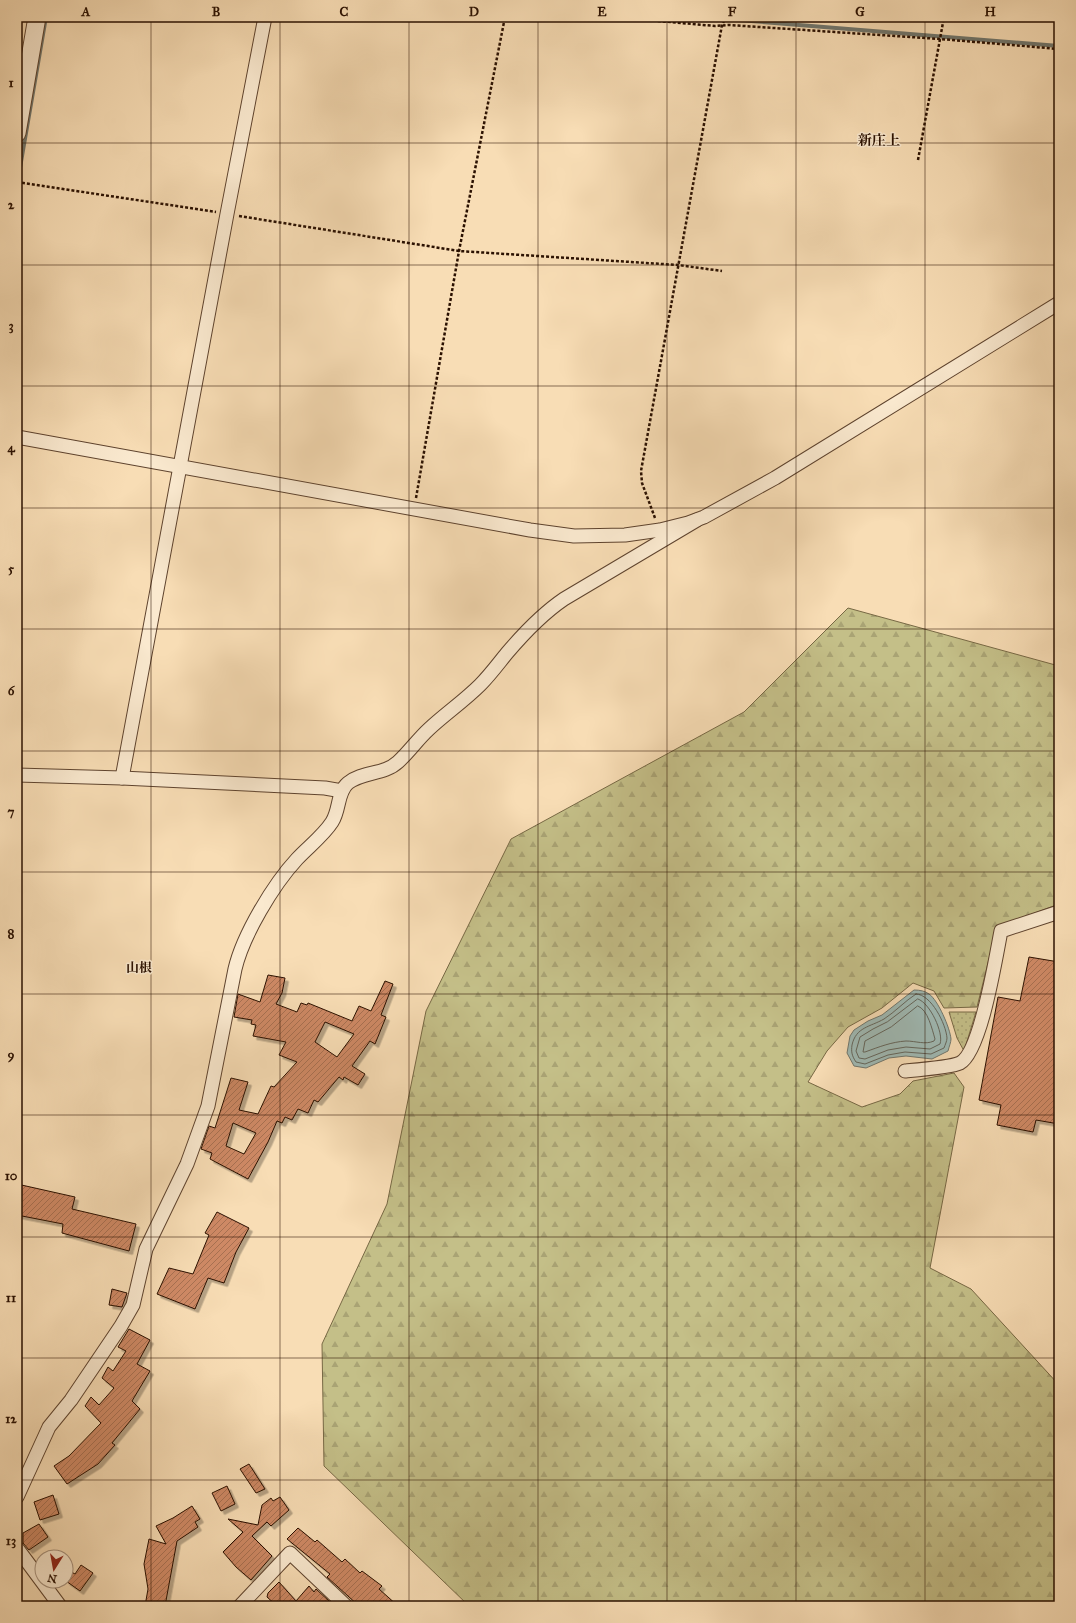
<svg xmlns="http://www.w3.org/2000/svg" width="1076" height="1623" font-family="'IM FELL Great Primer','Noto Serif JP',serif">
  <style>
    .green { fill: url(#green-dots); stroke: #776844 }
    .forest { fill: url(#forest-firs); stroke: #776844 }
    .water { fill: #9fbab5; stroke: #70766d }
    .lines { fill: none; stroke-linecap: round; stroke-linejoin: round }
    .shore { stroke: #64655b; stroke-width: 1 }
    .stream { stroke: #70766d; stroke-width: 4 }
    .building { fill: url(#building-hatch); stroke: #2a1001; fill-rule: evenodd; filter: url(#shadow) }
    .minor-casing { stroke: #5e432e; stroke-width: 15 }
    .tertiary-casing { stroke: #5e432e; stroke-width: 19 }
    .path { stroke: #2a1001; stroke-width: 2.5; stroke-dasharray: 3 2; stroke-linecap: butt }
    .minor { stroke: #fae9cf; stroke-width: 13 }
    .tertiary { stroke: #fae9cf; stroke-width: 17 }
    .grid { fill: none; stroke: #2a1001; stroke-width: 1; stroke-opacity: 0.55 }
    .labels { text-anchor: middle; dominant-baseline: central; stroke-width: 3; stroke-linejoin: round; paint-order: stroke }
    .neighbourhood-label { font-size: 13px; font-weight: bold; fill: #2a1001; stroke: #fae9cf }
    .quarter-label { font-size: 14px; font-weight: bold; fill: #2a1001; stroke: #fae9cf }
    .neatline { fill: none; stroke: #2a1001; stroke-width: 1.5 }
    .grid-label { font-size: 13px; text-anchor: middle; font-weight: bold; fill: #2a1001 }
  </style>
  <defs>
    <pattern id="green-dots" width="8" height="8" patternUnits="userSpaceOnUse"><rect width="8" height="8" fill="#c4bf88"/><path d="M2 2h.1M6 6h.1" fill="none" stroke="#a9a374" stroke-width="1.8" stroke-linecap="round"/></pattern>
    <pattern id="forest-firs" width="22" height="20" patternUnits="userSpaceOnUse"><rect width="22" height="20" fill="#c4bf88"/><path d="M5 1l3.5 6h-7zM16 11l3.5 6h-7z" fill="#a9a374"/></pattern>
    <pattern id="building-hatch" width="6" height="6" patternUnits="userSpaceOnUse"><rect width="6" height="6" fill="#ce8965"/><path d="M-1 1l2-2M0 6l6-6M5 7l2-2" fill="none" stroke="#a76f51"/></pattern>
    <filter id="shadow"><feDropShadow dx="3.5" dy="3.5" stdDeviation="0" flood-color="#0004"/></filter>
  </defs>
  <rect width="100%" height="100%" fill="#f8ddb5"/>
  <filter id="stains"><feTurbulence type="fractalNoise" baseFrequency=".005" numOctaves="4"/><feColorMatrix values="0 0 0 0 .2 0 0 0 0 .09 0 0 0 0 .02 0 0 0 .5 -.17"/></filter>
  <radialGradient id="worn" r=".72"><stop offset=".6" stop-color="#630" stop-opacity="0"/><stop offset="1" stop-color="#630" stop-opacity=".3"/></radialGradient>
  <path class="green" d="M949 1012H976L964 1051 957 1038Z"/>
  <path class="forest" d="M848 608 1059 666V904L997 927 977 1007 944 1008 934 991 913 983 882 1008 848 1027 827 1051 808 1082 862 1107 900 1094 913 1081 954 1073 964 1087 930 1268 971 1289 1059 1385V1606H469L324 1466 322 1344 387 1204 426 1011 511 839 744 712Z"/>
  <path class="water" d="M914 990C920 990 925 991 929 994 938 1000 950 1028 951 1039 951 1042 949 1047 948 1051L932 1059 906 1056 889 1058 866 1068 854 1066 847 1053 850 1036 854 1030 868 1021 882 1015Z"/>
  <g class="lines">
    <g class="shore">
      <path d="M916 994C931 994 946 1024 947 1038 947 1041 945 1045 944 1048L931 1054 905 1052 888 1055 865 1064 856 1062C852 1056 851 1052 852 1045 856 1027 870 1027 884 1019 895 1012 905 1001 916 994Z"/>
      <path d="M918 999C930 1003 944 1033 940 1044L930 1049 906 1047 888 1050 865 1059 859 1058 856 1051 860 1037 873 1029 887 1022Z"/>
      <path d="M918 1006C928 1010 932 1029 935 1039L934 1041C925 1045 916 1041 906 1041 891 1042 879 1047 865 1052H863L865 1041 891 1027Z"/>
    </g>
    <g class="stream">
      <path d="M726 19 1059 46"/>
      <path d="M17 185 46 17"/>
    </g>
  </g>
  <g class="building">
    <path d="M1029 957 1059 962V1124L1036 1120 1033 1132 997 1125 1001 1105 979 1100 998 997 1020 1001Z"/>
    <path d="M268 975 285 978 282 993 276 1004 297 1012 301 1003 307 1005 308 1003 352 1021 359 1006 371 1011 385 981 393 984 381 1015 386 1017 375 1044 370 1041 352 1066 365 1074 358 1085 344 1077 343 1080 339 1077 318 1102 314 1100 308 1113 298 1109 292 1120 285 1117 282 1123 277 1121 268 1142 248 1179 210 1159 212 1153 201 1149 209 1126 215 1128 231 1078 248 1082 239 1110 258 1114 271 1086 274 1087 297 1062 279 1055 286 1042 253 1036 256 1025 251 1024 252 1020 234 1017 238 994 260 1002ZM325 1022 354 1034 337 1057 315 1042ZM233 1123 256 1133 244 1154 226 1146Z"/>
    <path d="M17 1184 75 1197 72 1209 136 1224 129 1251 62 1233 63 1224 17 1215Z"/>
    <path d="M217 1212 249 1228 236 1252 224 1283 208 1278 195 1309 157 1294 169 1268 193 1274 209 1235 205 1233Z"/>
    <path d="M112 1289 127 1293 122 1307 109 1305Z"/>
    <path d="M129 1329 150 1340 137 1364 150 1371 132 1401 140 1409 112 1443 115 1445 98 1464 67 1484 54 1466 69 1456 101 1423 85 1406 91 1397 99 1405 114 1388 102 1378 108 1367 113 1371 126 1351 118 1347Z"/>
    <path d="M249 1464 265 1489 256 1493 240 1469Z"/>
    <path d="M227 1486 235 1504 221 1511 212 1493Z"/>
    <path d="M53 1495 59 1514 40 1520 34 1502Z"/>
    <path d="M280 1497 289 1510 271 1526 267 1522 252 1536 272 1556 251 1580 236 1567 223 1552 243 1532 228 1519 258 1525 262 1505 271 1498 273 1501Z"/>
    <path d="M192 1506 200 1519 195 1522 198 1527 177 1541 165 1606H145L148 1589 144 1564 149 1539 166 1544 156 1526 173 1518Z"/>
    <path d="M39 1524 48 1537 29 1550 23 1543V1533Z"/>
    <path d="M298 1528 315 1542 317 1540 342 1562 345 1559 360 1573 362 1571 382 1586 379 1589 398 1606H359L327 1577 330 1574 287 1539Z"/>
    <path d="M81 1565 93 1573 80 1591 66 1581V1569L75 1574Z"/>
    <path d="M279 1582 296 1601 309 1586 314 1592 316 1589 329 1601 324 1606H277L267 1597 268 1593Z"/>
  </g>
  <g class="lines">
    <g class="minor-casing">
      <g id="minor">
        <path d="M17 437 530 530 574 536 625 535 660 530 688 523 704 517 775 478 1059 303"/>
        <path d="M17 775 122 778 325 788 342 791"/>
        <path d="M122 778 227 214 265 17"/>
        <path d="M905 1071C916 1070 952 1067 960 1063 981 1052 996 956 1001 931L1059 912"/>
        <path d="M17 1497 49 1427 71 1400 121 1326 133 1305 146 1249 187 1164 208 1106 235 969C243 935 273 885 297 859 308 847 323 836 332 822 340 810 337 792 348 783 363 771 384 775 398 762 409 752 418 739 429 729 445 714 464 701 480 685 490 675 498 664 507 653 524 633 542 614 564 599L697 520"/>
        <path d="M17 1548 60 1606"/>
        <path d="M240 1606 290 1553 346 1606"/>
      </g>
    </g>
    <g class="tertiary-casing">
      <path id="tertiary" d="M17 133 37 17"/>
    </g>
    <g class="path">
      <path d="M613 17 715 26 729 25 940 39 1059 49"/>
      <path d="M918 160 944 17"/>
      <path d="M17 182 216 212"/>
      <path d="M239 216 459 251 678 265 722 271"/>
      <path d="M416 498 459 251 505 17"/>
      <path d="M655 518 642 483 641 471 722 25 726 17"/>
    </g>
    <use href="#minor" class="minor"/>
    <use href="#tertiary" class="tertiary"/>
  </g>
  <path class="grid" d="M151 17V1606M280 17V1606M409 17V1606M538 17V1606M667 17V1606M796 17V1606M925 17V1606M17 143H1059M17 265H1059M17 386H1059M17 508H1059M17 629H1059M17 751H1059M17 872H1059M17 994H1059M17 1115H1059M17 1237H1059M17 1358H1059M17 1480H1059"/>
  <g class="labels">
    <g class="neighbourhood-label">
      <text x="139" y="968">山根</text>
    </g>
    <g class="quarter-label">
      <text x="879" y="140">新庄上</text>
    </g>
  </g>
  <rect width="1076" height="1623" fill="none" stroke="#f8ddb5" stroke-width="44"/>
  <g transform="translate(54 1569) rotate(191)"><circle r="19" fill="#fae9cf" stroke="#a7927d"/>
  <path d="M0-3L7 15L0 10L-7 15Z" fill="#8f2418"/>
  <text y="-6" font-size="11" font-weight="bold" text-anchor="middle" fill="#2a1001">N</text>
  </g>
  <rect x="22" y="22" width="1032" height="1579" class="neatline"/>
  <g class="grid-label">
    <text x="86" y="16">A</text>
    <text x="216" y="16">B</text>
    <text x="344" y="16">C</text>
    <text x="474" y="16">D</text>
    <text x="602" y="16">E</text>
    <text x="732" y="16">F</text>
    <text x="860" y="16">G</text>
    <text x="990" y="16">H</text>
    <text x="11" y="87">1</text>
    <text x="11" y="209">2</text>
    <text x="11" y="330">3</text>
    <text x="11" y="452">4</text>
    <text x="11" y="573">5</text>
    <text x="11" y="695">6</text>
    <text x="11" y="816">7</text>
    <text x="11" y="938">8</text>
    <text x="11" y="1059">9</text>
    <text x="11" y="1180">10</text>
    <text x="11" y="1302">11</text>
    <text x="11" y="1423">12</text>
    <text x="11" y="1545">13</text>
  </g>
  <rect width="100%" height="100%" filter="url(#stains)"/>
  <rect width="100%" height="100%" fill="url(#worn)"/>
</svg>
